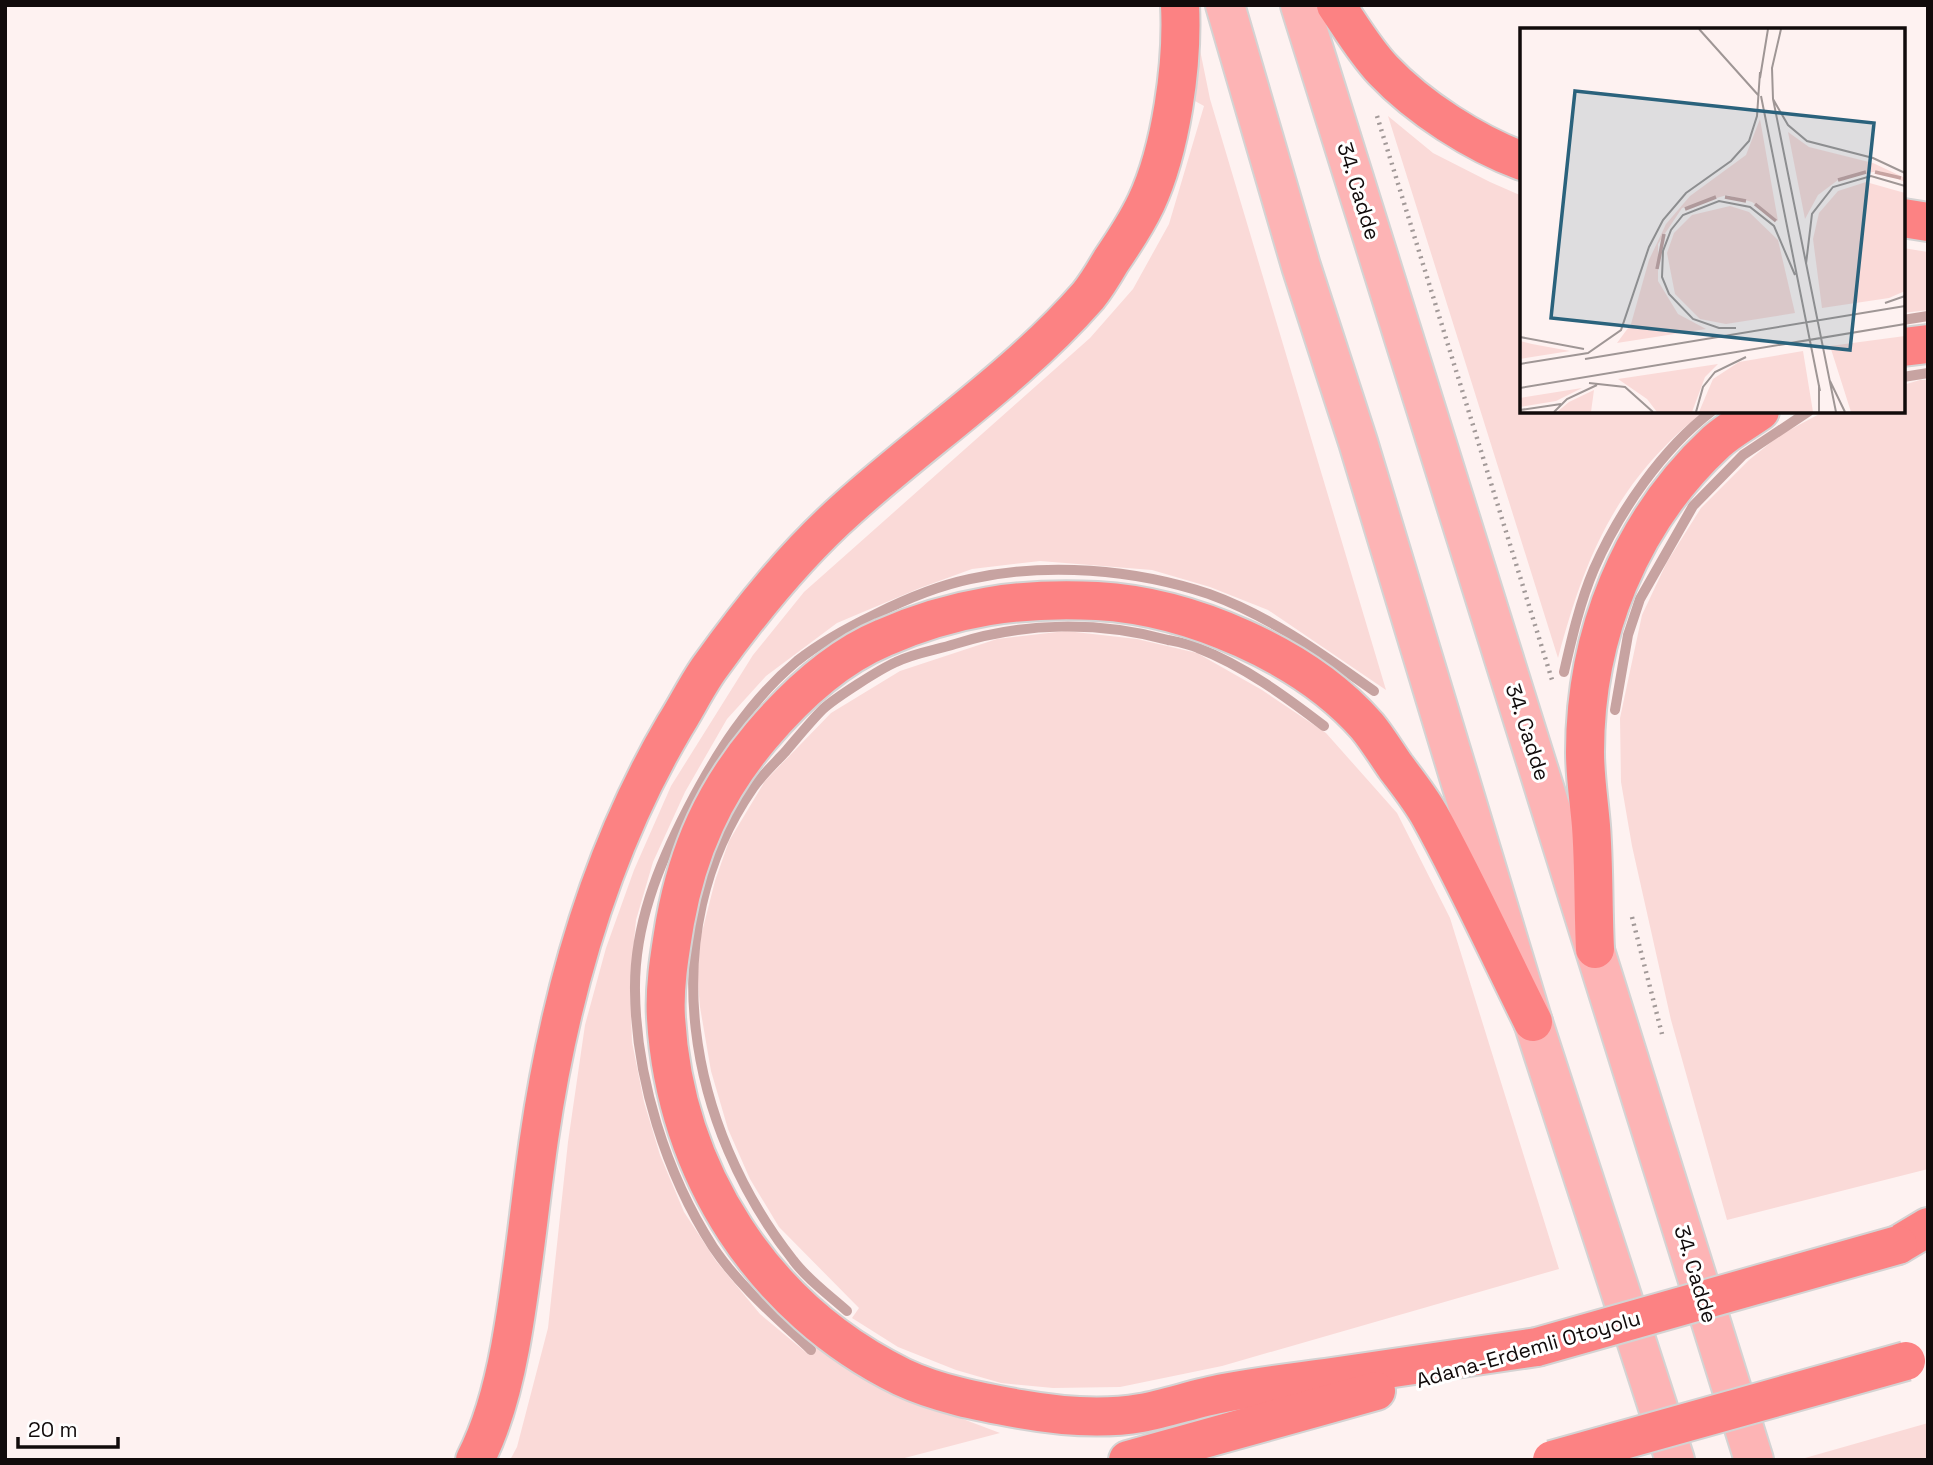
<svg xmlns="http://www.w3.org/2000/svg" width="1933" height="1465" font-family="'Space Grotesk',sans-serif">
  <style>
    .green { fill: #fadad8 }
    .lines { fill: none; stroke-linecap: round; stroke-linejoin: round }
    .stream { stroke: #c7a3a1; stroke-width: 10 }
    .primary-casing { stroke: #d4d3d3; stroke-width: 42 }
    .motorway-casing { stroke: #d4d3d3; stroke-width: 42 }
    .path { stroke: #a29998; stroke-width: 4.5; stroke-dasharray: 2 5; stroke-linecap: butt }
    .primary { stroke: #fdb4b5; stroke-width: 38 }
    .motorway { stroke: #fc8283; stroke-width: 38 }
    .motorway-bridge-casing { stroke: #d4d3d3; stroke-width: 42; stroke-linecap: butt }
    .motorway-bridge { stroke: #fc8283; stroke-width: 38 }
    .labels { text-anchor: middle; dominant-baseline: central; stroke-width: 6; stroke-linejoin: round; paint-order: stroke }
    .street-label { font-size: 21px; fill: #110b0b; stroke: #fff }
    .inset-river { fill: none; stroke: #c7a3a1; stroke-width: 3.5 }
    .inset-road { fill: none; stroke: #9f9695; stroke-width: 2 }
    .view { fill: #2a627c; fill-opacity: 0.15; stroke: #2a627c; stroke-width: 3.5 }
    .inset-edge { fill: none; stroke: #110b0b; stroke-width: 3.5 }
  </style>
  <rect width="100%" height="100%" fill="#fef2f1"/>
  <g class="green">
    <path d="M1200 50 1210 99 1386 690 1268 610 1210 587 1152 570 1040 561 972 569 920 588 837 623 766 676 727 719 685 792 653 862 636 920 630 983 632 1042 644 1102 660 1155 684 1212 716 1261 760 1314 809 1355 817 1346 894 1393 1000 1433 897 1460H510L517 1447 548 1328 568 1142 585 1025 606 948 634 870 671 786 753 655 804 592 1090 338 1133 289 1169 224 1204 106 1195 101Z"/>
    <path d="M1388 116 1433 153 1490 182 1522 196V411H1704C1617 481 1586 553 1558 658Z"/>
    <path d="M1903 248 1928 252V310L1903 313Z"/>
    <path d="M1920 380H1928V1169L1727 1220 1671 1020 1632 846 1621 782 1620 718 1642 615 1667 562 1701 508 1749 460 1780 435 1825 411H1903V385Z"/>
    <path d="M1066 631 1137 639 1197 653 1262 690 1326 733 1397 813 1450 918 1559 1269 1222 1366 1120 1387 1053 1388 1001 1383 956 1370 898 1347 852 1318 859 1308 779 1227 750 1179 728 1129 711 1071 700 1007 697 972 701 936 715 881 729 841 765 781 831 713 900 671 997 639Z"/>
    <path d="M1928 1423V1460L1805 1458Z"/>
  </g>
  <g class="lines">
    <g class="stream">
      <path d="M1903 320 1928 316"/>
      <path d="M1903 377 1928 373"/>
      <path d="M1564 672C1572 637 1580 602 1594 569 1619 512 1662 449 1712 411"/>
      <path d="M1615 710 1628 635 1640 599 1693 506 1743 455 1809 411"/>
      <path d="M847 1311C829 1295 807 1279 793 1260 688 1127 652 934 753 788 762 775 775 763 786 751 798 737 810 722 823 709 835 698 880 669 896 662 914 653 936 650 955 644 1024 622 1098 621 1168 640 1178 642 1189 644 1198 648 1244 666 1285 696 1324 726"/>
      <path d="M811 1350C777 1318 739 1286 713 1247 666 1174 636 1078 635 991 634 926 658 866 688 808 716 754 749 701 797 661 821 642 849 627 876 614 906 599 937 586 970 579 1047 562 1134 569 1209 594 1270 616 1322 654 1374 691"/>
    </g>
    <g class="primary-casing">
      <g id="primary">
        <path d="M1225 5 1301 266 1358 442 1533 1022 1675 1460"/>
        <path d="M1300 5 1754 1460"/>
      </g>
    </g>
    <g class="motorway-casing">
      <g id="motorway">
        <path d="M1336 5C1351 27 1365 51 1383 70 1419 108 1474 143 1522 161"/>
        <path d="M1903 218 1928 222"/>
        <path d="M1903 347 1928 344"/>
        <path d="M1595 949C1593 908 1594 867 1591 826 1589 802 1585 777 1585 752 1585 635 1630 522 1716 442 1729 430 1746 421 1760 411"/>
        <path d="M1533 1022C1499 954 1467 883 1430 816 1420 798 1407 782 1395 766 1386 753 1377 738 1367 726 1305 655 1189 606 1097 601 1021 597 953 607 883 638 835 658 794 697 761 736 714 792 688 850 675 922 670 953 664 986 666 1018 675 1172 763 1309 902 1377 938 1394 981 1402 1020 1409 1059 1416 1101 1420 1141 1413 1169 1408 1196 1398 1224 1393 1259 1386 1296 1382 1332 1377 1400 1367 1469 1357 1537 1347"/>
        <path d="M1898 1245 1928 1227"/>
        <path d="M475 1460C493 1425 503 1386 510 1348 523 1278 529 1208 539 1139 560 993 600 852 675 725 687 706 697 685 710 667 751 610 795 555 848 508 927 437 1018 376 1088 296 1097 285 1104 273 1111 261 1124 242 1136 224 1146 203 1171 150 1183 64 1180 5"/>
        <path d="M1128 1460 1376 1391"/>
      </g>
    </g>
    <g class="path">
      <path d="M1377 116 1553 683"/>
      <path d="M1632 917 1662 1034"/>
    </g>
    <use href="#primary" class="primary"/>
    <use href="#motorway" class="motorway"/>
    <g class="motorway-bridge-casing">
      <g id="motorway-bridge">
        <path d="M1537 1347 1898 1245"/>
        <path d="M1552 1460 1906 1361"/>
      </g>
    </g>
    <use href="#motorway-bridge" class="motorway-bridge"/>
  </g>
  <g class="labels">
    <g class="street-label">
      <text transform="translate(1359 191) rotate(73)">34. Cadde</text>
      <text transform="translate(1528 732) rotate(72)">34. Cadde</text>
      <text transform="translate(1696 1274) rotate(73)">34. Cadde</text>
      <text transform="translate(1528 1349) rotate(-16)">Adana-Erdemli Otoyolu</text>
    </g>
  </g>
  <g transform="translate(1520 28)">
    <rect width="385" height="385" fill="#fef2f1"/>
    <path d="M240 91 258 193 232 174 207 167 162 180 138 216V253L158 286 186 301 97 315 111 296 129 232 146 196 170 168 226 127ZM268 104 289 119 353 135 385 150V154L360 143 322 149 298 167 285 191ZM346 154 385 165V263L369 270 302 280 293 211 299 185 318 163ZM210 178 229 184 258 212 275 285 206 296 180 291 155 266 147 225 154 205 172 187ZM385 308V384H331L310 318ZM0 313 12 316 50 323 0 331ZM283 323 293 384H179L193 351 219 334ZM198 336 185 349 172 384H137L127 371 98 351ZM62 360 36 373 0 379V370ZM74 362 71 384H37L49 374Z" fill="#fadad8"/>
    <path class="inset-river" d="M355 144 381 150M318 152 346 144M205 169 226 173M235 176 256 193M165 181 196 169M137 241 144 206"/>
    <path class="inset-road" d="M179 1 239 68M261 1 252 40 253 71 316 384M240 50 248 1M241 68 300 363M253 71 268 97 287 113 353 130 385 145M286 236 292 186 313 159 351 148 385 158M365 275 385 268M216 300H199L173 291 149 266 142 249 143 223 151 202 163 187 199 173 230 179 254 198 275 247M0 309 64 321M65 331 385 278M0 336 68 325 101 302 129 219 143 192 166 165 211 133 229 113 237 88 240 44M310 353 325 384M69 355 105 359 133 384M299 357V384M0 360 385 296M0 382 41 376M34 384 47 371 77 357M176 384 183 359 195 344 226 329"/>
    <path class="view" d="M55 63 354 95 330 322 31 290Z"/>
    <rect width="385" height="385" class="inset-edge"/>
  </g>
  <rect width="1933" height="1465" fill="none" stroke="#110b0b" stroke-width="14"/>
  <path d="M18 1437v10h100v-10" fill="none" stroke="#110b0b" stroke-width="3.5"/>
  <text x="28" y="1437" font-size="21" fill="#110b0b" stroke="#ffffff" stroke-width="5" paint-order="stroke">20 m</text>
</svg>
